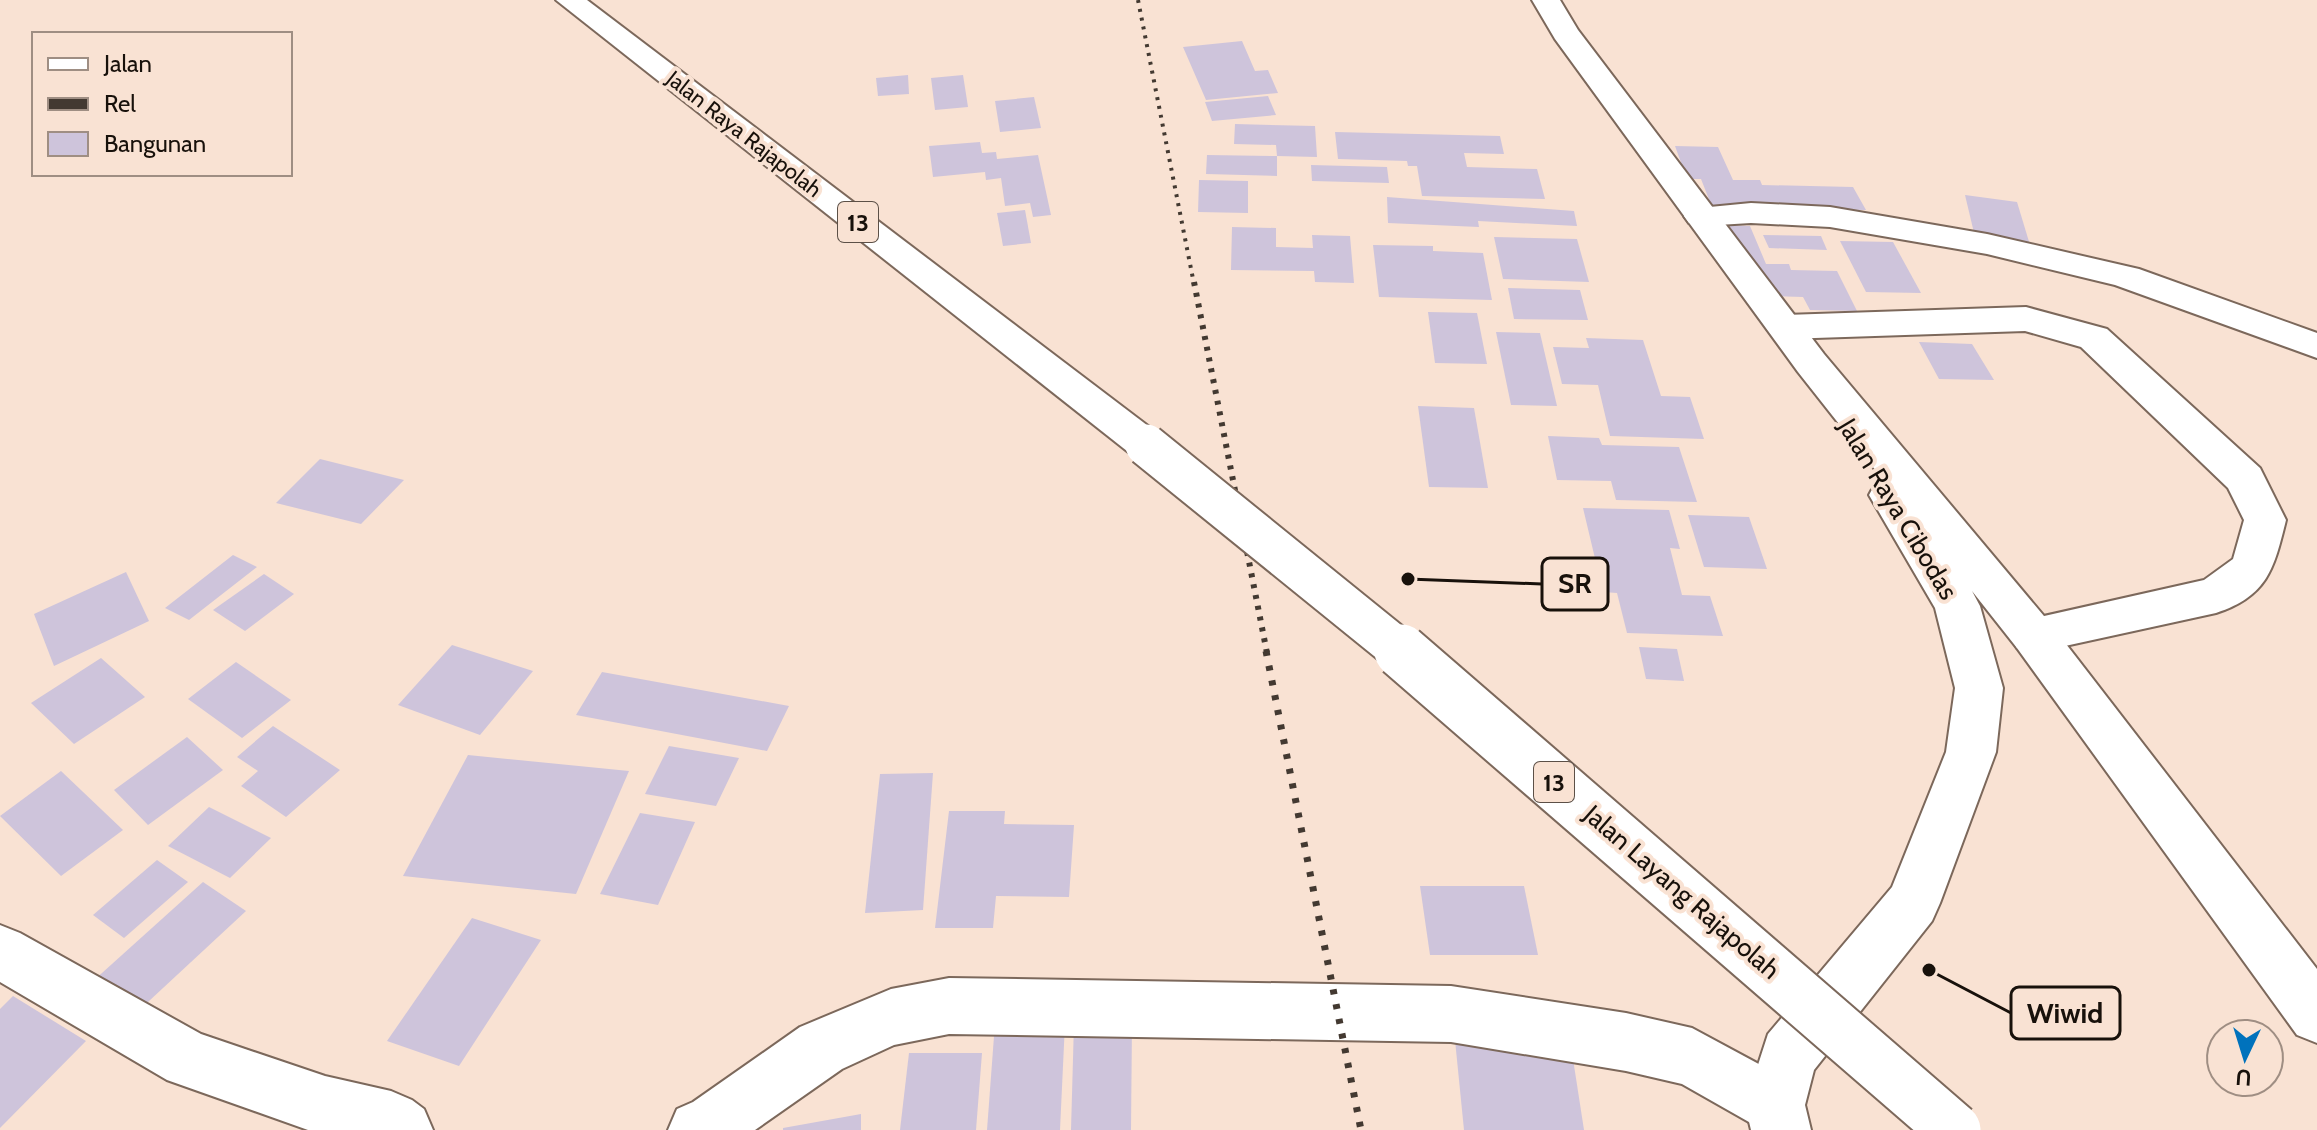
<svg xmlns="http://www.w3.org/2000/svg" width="2317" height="1130" font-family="Cabin,sans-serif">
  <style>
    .building { fill: #cec4db }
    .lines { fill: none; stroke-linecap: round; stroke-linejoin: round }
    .minor-casing { stroke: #7c685b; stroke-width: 4 }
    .highway-casing { stroke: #7c685b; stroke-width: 4 }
    .minor { fill: #fff; fill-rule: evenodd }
    .highway { fill: #fff; fill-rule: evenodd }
    .rail-far2 { stroke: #433931; stroke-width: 4; stroke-dasharray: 3 6; stroke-linecap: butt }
    .rail-far1 { stroke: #433931; stroke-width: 6; stroke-dasharray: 4 7; stroke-linecap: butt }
    .rail { stroke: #433931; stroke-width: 7; stroke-dasharray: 5 10; stroke-linecap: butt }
    .highway-bridge-far1-casing { stroke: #7c685b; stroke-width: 45; stroke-linecap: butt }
    .highway-bridge-casing { stroke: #7c685b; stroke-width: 57; stroke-linecap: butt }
    .highway-bridge-far1 { stroke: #fff; stroke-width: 41 }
    .highway-bridge { stroke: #fff; stroke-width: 53 }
    .labels { text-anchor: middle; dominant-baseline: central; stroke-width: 8; stroke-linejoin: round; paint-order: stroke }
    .far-street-label { font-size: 22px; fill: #18110b; stroke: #f9e2d3 }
    .shield { fill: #f9e2d3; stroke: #5c5047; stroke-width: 2 }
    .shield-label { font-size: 24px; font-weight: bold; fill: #18110b }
    .street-label { font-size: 26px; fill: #18110b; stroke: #f9e2d3 }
    .leader { fill: none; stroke: #18110b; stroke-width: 3 }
    .callout-dot { fill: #18110b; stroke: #f9e2d3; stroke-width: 3 }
    .callout { fill: #f9e2d3; stroke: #18110b; stroke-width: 3 }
    .callout-label { font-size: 28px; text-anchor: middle; font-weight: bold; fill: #18110b }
  </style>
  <rect width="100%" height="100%" fill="#f9e2d3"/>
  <g class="building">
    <path d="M1242 41 1255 71 1268 70 1278 93 1206 100 1183 47Z"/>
    <path d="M908 75 909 94 878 96 876 78Z"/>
    <path d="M963 75 968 107 935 110 931 78Z"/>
    <path d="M1268 96 1276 115 1212 121 1205 102Z"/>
    <path d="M1034 97 1041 128 1000 132 995 101Z"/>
    <path d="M1235 124 1315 126 1317 157 1277 156 1276 145 1234 144Z"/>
    <path d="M1335 132 1500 136 1504 154 1464 153 1467 167 1537 169 1545 199 1422 196 1417 166H1408L1407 161 1338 159Z"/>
    <path d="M980 142 982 153 996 152 997 159 1038 155 1051 215 1033 217 1030 203 1005 206 1001 178 986 180 985 172 933 177 929 146Z"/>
    <path d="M1675 146 1718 147 1733 180H1760L1762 185 1853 187 1866 210 1712 207 1701 179H1687Z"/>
    <path d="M1207 155 1277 156V176L1206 174Z"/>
    <path d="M1311 165 1387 167 1389 183 1312 181Z"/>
    <path d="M1199 180 1248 181V213L1198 212Z"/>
    <path d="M1965 195 2017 202 2030 245 1975 237Z"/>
    <path d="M1387 197 1574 211 1577 226 1478 221 1479 227 1388 223Z"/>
    <path d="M1025 210 1031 243 1003 246 997 213Z"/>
    <path d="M1729 225 1750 226 1766 264H1789L1791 270 1837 271 1857 311 1810 310 1803 297 1771 296 1757 263H1745Z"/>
    <path d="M1232 227 1276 228V247L1313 248 1312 235 1350 236 1354 283 1315 282 1314 271 1231 270Z"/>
    <path d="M1763 235 1821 236 1827 250 1769 248Z"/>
    <path d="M1494 237 1577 239 1589 282 1503 279Z"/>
    <path d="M1840 241 1893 242 1921 293 1866 292Z"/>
    <path d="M1373 245 1433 246V251L1483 253 1492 300 1379 297Z"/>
    <path d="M1508 288 1580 290 1588 320 1514 319Z"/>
    <path d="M1428 312 1477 313 1487 364 1435 363Z"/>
    <path d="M1496 332 1540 333 1557 406 1511 405Z"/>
    <path d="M1586 338 1643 340 1661 396 1690 397 1704 439 1610 436 1598 385 1562 384 1553 347 1589 348Z"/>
    <path d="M1919 342 1972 344 1994 380 1939 379Z"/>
    <path d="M1418 406 1474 408 1488 488 1429 487Z"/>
    <path d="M1548 436 1599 438 1602 445 1679 447 1697 502 1616 500 1611 481 1557 480Z"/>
    <path d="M320 459 404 480 361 524 276 503Z"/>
    <path d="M1583 508 1669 510 1680 549 1670 548 1682 595 1710 596 1723 636 1627 633 1617 593 1603 592Z"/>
    <path d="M1688 515 1749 517 1767 569 1704 567Z"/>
    <path d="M233 555 257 567 189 620 165 608Z"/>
    <path d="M126 572 149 621 54 666 34 614Z"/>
    <path d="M264 574 294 594 245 631 213 610Z"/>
    <path d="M452 645 533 671 480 735 398 705Z"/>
    <path d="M1639 647 1677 649 1684 681 1646 679Z"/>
    <path d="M101 658 145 697 74 744 31 703Z"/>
    <path d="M236 662 291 700 242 738 188 699Z"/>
    <path d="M602 672 789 706 767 751 576 715Z"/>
    <path d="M273 726 340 770 286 817 241 786 258 771 237 757Z"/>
    <path d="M187 737 223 770 148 825 114 790Z"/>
    <path d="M669 746 739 758 716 806 645 794Z"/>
    <path d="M468 755 629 771 576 894 403 876Z"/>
    <path d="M61 771 123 830 61 876 0 816Z"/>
    <path d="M933 773 923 910 865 913 880 774Z"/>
    <path d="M209 807 271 838 230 878 168 846Z"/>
    <path d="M949 811H1005L1004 824 1074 825 1069 897 996 896 993 928H935Z"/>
    <path d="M640 813 695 822 658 905 600 894Z"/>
    <path d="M157 860 188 882 124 938 93 915Z"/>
    <path d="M203 882 246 911 135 1014 92 982Z"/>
    <path d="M1420 886H1524L1538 955H1430Z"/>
    <path d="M472 918 541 940 459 1066 387 1041Z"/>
    <path d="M13 996 86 1041 0 1128V1009Z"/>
    <path d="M995 1023H1065L1060 1130H987Z"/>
    <path d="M1074 1023H1132L1131 1130H1071Z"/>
    <path d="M1455 1040 1571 1046 1584 1130H1464Z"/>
    <path d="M909 1053H982L976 1130H900Z"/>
    <path d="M861 1114V1130H783V1128Z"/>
  </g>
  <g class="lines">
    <g class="minor-casing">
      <g id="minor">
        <path d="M1751 203 1830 207 1987 234 2139 269 2317 333V358L2115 285 1987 254 1830 227 1751 223 1701 226 1689 223 1684 216 1689 209Z"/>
        <path d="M2026 307 2107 329 2260 468 2286 520C2274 568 2268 596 2216 613L2033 653 2017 648 2010 635 2017 622 2204 580 2233 559 2244 520 2228 488 2081 347 2025 331 1785 339 1772 335 1766 327 1772 319 1785 315Z"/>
        <path d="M0 925 20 933 201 1034 325 1076 391 1091 412 1100 424 1109 433 1130H308L167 1080 0 982Z"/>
        <path d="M949 978 1451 986 1626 1013 1692 1028 1796 1084 1805 1105 1796 1126 1787 1130H1763L1682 1084 1626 1071 1451 1042 949 1034 894 1045 842 1069 755 1130H668L677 1109 693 1102 800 1027 891 989Z"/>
      </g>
    </g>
    <g class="highway-casing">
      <g id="highway">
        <path d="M556 0H587L1160 435 1166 445 1160 455 1146 459 1132 455Z"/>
        <path d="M1532 0H1560L1578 30 1824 354 2049 622 2317 969V1043L2297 1035 2017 648 1972 591 1980 606 2003 688 1996 752 1940 903 1932 921 1814 1070 1805 1105 1811 1130H1751L1745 1105 1768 1034 1892 887 1946 752 1955 688 1935 608 1869 495 1875 484 1884 481 1798 372 1555 39Z"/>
      </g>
    </g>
    <use href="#minor" class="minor"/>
    <use href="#highway" class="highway"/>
    <path class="rail-far2" d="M1138 0 1194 284"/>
    <path class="rail-far1" d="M1194 282 1267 653"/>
    <path class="rail" d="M1266 651 1361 1130"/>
    <g class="highway-bridge-far1-casing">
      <path id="highway-bridge-far1" d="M1146 445 1403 653"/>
    </g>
    <g class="highway-bridge-casing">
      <path id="highway-bridge" d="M1401 651 1954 1130"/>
    </g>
    <use href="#highway-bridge-far1" class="highway-bridge-far1"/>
    <use href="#highway-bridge" class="highway-bridge"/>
  </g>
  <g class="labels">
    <g class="far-street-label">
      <text transform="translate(744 134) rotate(38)">Jalan Raya Rajapolah</text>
    </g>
    <g class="shield">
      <rect x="838" y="202" width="40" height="40" rx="6"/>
      <rect x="1534" y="762" width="40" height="40" rx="6"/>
    </g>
    <g class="shield-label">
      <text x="858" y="222">13</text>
      <text x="1554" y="782">13</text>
    </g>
    <g class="street-label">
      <text transform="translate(1898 509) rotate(59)">Jalan Raya Cibodas</text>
      <text transform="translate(1682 892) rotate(41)">Jalan Layang Rajapolah</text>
    </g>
  </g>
  <path class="leader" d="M1408 579L1542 584M1929 970L2011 1013"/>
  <g class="callout-dot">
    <circle cx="1408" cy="579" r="8"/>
    <circle cx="1929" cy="970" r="8"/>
  </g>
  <g class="callout">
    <rect x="1542" y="558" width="66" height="52" rx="8"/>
    <rect x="2011" y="987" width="109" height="52" rx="8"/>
  </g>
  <g class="callout-label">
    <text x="1575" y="593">SR</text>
    <text x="2065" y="1023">Wiwid</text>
  </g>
  <rect x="32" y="32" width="260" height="144" fill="#f9e2d3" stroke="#9f8e83" stroke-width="2"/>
  <rect x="48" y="58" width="40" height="12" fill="#ffffff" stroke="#9f8e83" stroke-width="2"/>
  <text x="104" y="72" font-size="24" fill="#18110b">Jalan</text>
  <rect x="48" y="98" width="40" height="12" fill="#433931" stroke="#9f8e83" stroke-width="2"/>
  <text x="104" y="112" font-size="24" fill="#18110b">Rel</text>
  <rect x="48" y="132" width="40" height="24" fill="#cec4db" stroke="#9f8e83" stroke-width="2"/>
  <text x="104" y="152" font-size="24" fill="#18110b">Bangunan</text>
  <g transform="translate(2245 1058) rotate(184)"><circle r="38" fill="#f9e2d3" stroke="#9f8e83" stroke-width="2"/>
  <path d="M0-6L14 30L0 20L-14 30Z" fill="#0072bc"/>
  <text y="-12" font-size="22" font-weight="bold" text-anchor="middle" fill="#18110b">U</text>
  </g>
</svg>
